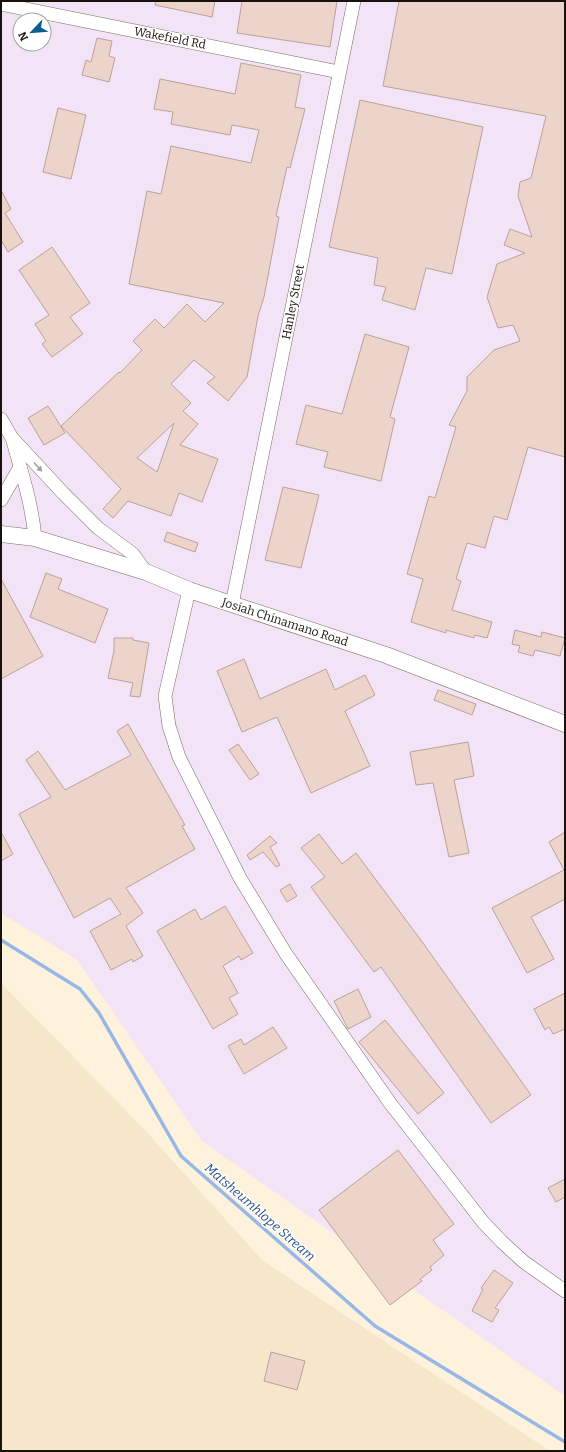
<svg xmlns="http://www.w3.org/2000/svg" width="566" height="1452" font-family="Bitter,serif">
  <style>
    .industrial { fill: #f2e3f7; fill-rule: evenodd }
    .built { fill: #f6e6ca }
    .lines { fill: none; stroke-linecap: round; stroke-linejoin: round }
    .stream { stroke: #98b7e7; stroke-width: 3.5 }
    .building { fill: #edd4cb; stroke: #baa299; fill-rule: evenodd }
    .minor-casing { stroke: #796e5b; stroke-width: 14 }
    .tertiary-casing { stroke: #796e5b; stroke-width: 17 }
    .minor { stroke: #fff; stroke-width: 13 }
    .tertiary { stroke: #fff; stroke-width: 16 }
    .oneway { fill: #a2a09d }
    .labels { text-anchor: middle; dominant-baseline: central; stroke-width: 3; stroke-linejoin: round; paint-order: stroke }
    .street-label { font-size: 12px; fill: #17120b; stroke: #fff }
    .water-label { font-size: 13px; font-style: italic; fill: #29508a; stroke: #fff }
  </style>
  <rect width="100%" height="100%" fill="#fef2dc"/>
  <path class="industrial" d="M1 1H565V1396L202 1141 77 960 1 913ZM20 20H44V44H20Z"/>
  <path class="built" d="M1 983 143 1128 262 1260 550 1451H1Z"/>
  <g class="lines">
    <path class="stream" d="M1 940 80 989 99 1013 181 1156 375 1326 565 1442"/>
  </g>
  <g class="building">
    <path d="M156 1H215L212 17 155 5Z"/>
    <path d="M242 1H337L330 47 237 33Z"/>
    <path d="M399 1H565V457L528 447 507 520 494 516 485 548 467 543 456 579 461 581 452 610 492 622 487 638 475 635 474 638 446 630V633L411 622 423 579 407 574 429 496 435 498 456 427 449 425 467 391V377L494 350 520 341 513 325 498 328 487 297 497 264 525 253 504 245 510 229 532 237 518 196 520 182 531 178 546 116 383 86Z"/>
    <path d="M97 38 112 41 109 56 115 58 109 82 82 75 86 60 91 62Z"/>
    <path d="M241 63 301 75 295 107 305 109 290 168 287 167 276 216 279 217 264 297 258 316 247 377 228 401 207 383 215 377 194 360 171 384 191 403 183 411 198 424 180 445 218 459 202 502 179 493 171 516 128 501 113 518 103 509 121 489 61 426 119 372 120 373 142 350 133 341 155 319 164 328 187 304 205 322 224 303 129 284 147 191 161 194 171 146 251 163 259 130 232 125 230 135 171 124 173 112 154 109 160 79 235 94ZM174 423 157 472 137 458Z"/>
    <path d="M360 100 483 127 452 274 426 268 415 310 382 300 386 287 374 285 378 258 329 247Z"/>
    <path d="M58 108 86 115 71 179 43 172Z"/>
    <path d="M1 190 11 209 5 213 23 242 8 252 1 240Z"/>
    <path d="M52 247 90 303 70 317 83 334 52 357 42 344 46 341 35 324 49 315 19 270Z"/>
    <path d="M365 334 409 347 390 417 395 419 381 481 324 467 328 452 296 444 306 405 342 414Z"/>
    <path d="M48 406 65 433 44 445 28 418Z"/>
    <path d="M283 487 319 495 301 568 265 560Z"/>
    <path d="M167 532 198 543 195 552 164 541Z"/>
    <path d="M46 573 62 579 58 589 108 609 95 643 30 617Z"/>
    <path d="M1 579 43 656 1 679Z"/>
    <path d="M515 630 541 637 542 632 565 638 560 656 535 650 533 656 518 652 520 646 512 644Z"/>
    <path d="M114 638H133V640L149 643 140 697 130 696 133 683 108 678 114 651Z"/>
    <path d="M244 659 260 699 326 669 335 690 365 675 375 695 345 711 370 766 311 793 277 717 242 732 217 671Z"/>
    <path d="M438 690 476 704 472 715 434 700Z"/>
    <path d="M128 724 185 825 182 826 195 849 126 888 143 913 126 926 143 956 133 962 132 959 111 970 90 931 121 914 110 898 74 918 19 814 51 797 26 760 38 751 65 790 131 755 117 731Z"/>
    <path d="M468 742 474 776 454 780 469 853 449 857 433 783 416 785 410 752Z"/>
    <path d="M238 744 259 774 250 780 229 750Z"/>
    <path d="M1 832 13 854 1 861Z"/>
    <path d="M565 832V899L531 917 554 959 527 973 492 908 564 870 549 842Z"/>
    <path d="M319 834 342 864 356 853 423 943 531 1095 491 1123 381 967 374 972 311 887 325 877 301 848Z"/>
    <path d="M270 836 277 843 270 847 280 865 276 867 263 852 250 860 247 855Z"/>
    <path d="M290 884 297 896 287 902 280 890Z"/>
    <path d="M225 906 253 953 241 960 239 956 223 966 238 993 229 998 238 1014 213 1029 157 931 195 909 201 920Z"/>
    <path d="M358 989 371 1017 348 1029 334 1001Z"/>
    <path d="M565 993V1029L553 1034 549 1027 545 1030 534 1009Z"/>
    <path d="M385 1020 444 1093 418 1114 359 1042Z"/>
    <path d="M273 1027 287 1048 244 1074 228 1046 241 1039 244 1045Z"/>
    <path d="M398 1150 454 1224 433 1240 444 1255 430 1267 432 1270 420 1279 422 1281 390 1305 319 1210Z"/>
    <path d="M565 1179V1197L556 1202 548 1188Z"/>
    <path d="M494 1270 513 1283 495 1308 499 1310 492 1322 472 1311 483 1289 481 1288Z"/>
    <path d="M271 1352 305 1361 297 1390 264 1381Z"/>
  </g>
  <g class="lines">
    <g class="minor-casing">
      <g id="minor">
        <path d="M1 4 339 72"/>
        <path d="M1 419 12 438 63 493 98 528 133 554 146 572"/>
        <path d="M13 441C22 474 32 504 35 538"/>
        <path d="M1 500 20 467"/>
        <path d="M189 590 165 696 169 726 179 757 240 878 286 954 390 1103 483 1222 502 1242 524 1262 565 1291"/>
        <path d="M232 604 354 1"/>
      </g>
    </g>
    <g class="tertiary-casing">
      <path id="tertiary" d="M1 534 35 538 146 572 189 590 386 655 565 724"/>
    </g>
    <use href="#minor" class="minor"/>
    <use href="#tertiary" class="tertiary"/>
  </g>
  <defs><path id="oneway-solid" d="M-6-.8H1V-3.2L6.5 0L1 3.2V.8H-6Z"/></defs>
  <use class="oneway" href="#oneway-solid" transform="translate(38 467) rotate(48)"/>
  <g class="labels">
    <g class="street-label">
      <text transform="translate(170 38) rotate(11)">Wakefield Rd</text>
      <text transform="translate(293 302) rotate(-79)">Hanley Street</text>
      <text transform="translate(285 622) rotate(18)">Josiah Chinamano Road</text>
    </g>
    <g class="water-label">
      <text transform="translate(260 1212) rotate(41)">Matsheumhlope Stream</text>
    </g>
  </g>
  <rect width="566" height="1452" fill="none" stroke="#17120b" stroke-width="4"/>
  <g transform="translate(32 32) rotate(244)"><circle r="19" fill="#ffffff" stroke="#a2a09d"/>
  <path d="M0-3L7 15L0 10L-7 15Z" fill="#075e90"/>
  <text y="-6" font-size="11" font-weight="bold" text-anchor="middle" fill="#17120b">N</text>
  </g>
</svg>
